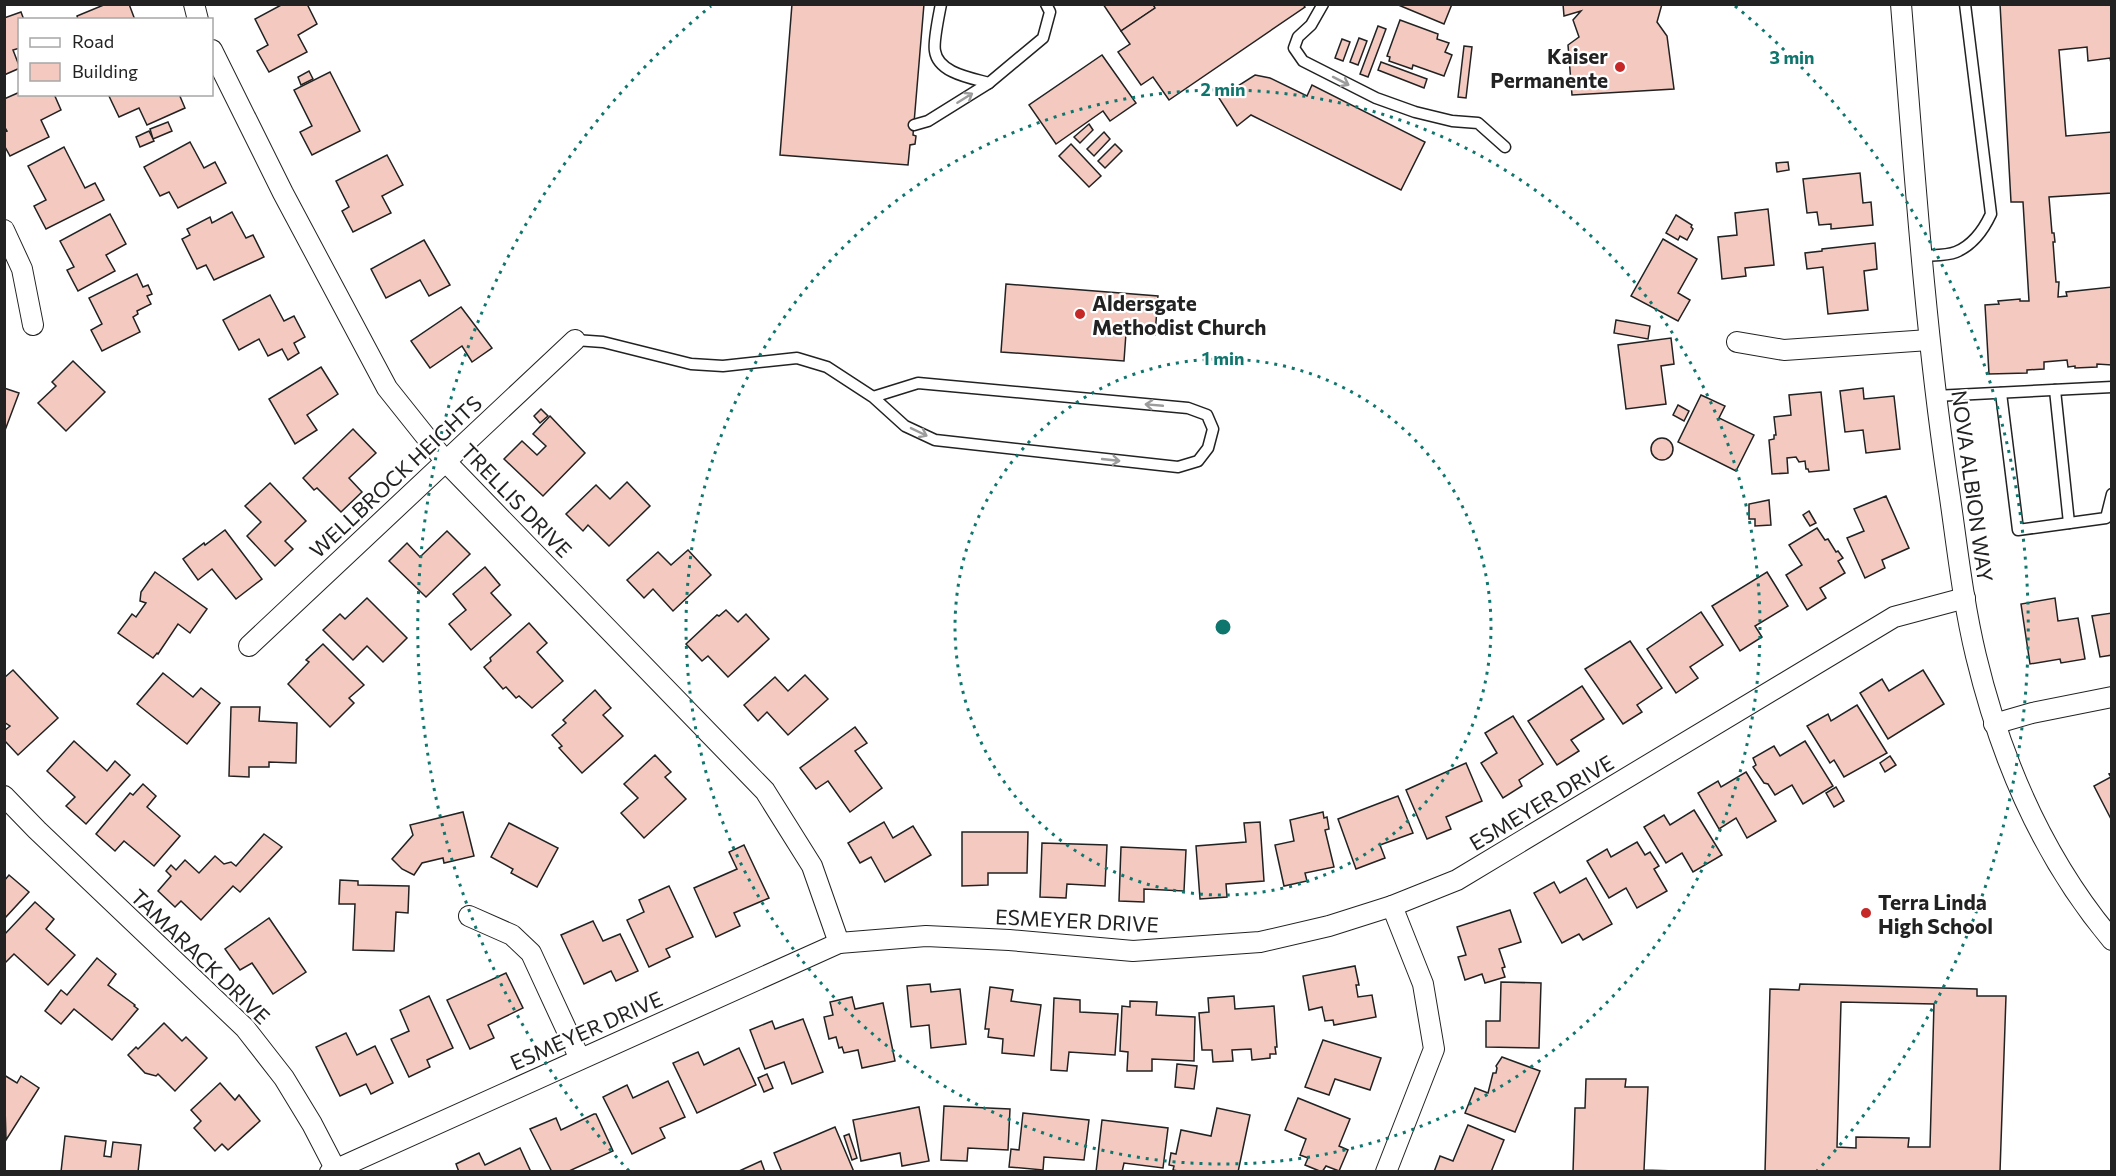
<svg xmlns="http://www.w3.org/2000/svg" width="2116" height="1176" font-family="Commissioner,sans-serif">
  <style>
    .building { fill: #f3c9c0; stroke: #222; stroke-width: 1.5; fill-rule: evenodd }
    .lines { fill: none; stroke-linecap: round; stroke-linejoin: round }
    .lane-casing { stroke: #222; stroke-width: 13 }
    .street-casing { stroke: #222; stroke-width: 22 }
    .lane { stroke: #fff; stroke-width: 10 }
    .street { stroke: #fff; stroke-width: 20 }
    .oneway { stroke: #9c9c9c }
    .ring { fill: none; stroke: #0f766e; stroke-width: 3; stroke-dasharray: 3 6 }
    .poi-dot { fill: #c62828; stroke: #fff; stroke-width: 2 }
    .labels { text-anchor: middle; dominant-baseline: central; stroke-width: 4.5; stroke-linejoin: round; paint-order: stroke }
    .poi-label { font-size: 21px; font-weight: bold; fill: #222; stroke: #fff; text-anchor: start }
    .street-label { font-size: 21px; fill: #222; stroke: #fff }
    .centre { fill: #0f766e; stroke: #fff; stroke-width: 3 }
    .ring-label { font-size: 18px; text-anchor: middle; font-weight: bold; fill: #0f766e; stroke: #fff; stroke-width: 4.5; stroke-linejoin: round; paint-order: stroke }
  </style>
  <rect width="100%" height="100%" fill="#fff"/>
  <g class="building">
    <path d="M106 4H129L135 20H78L77 16Z"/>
    <path d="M283 4H307L317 24 298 35 307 52 269 72 257 51 268 45 255 19Z"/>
    <path d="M792 4H924L913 135 916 136 915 144 910 145 908 165 780 155Z"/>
    <path d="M1103 4H1153L1155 8 1121 31Z"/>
    <path d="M1153 4H1303L1305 7 1169 100 1153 77 1141 85 1118 52 1130 44 1121 31 1155 8Z"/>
    <path d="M1396 4H1452L1444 24Z"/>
    <path d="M1563 4H1662L1657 22 1667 36 1674 89 1572 95 1568 45 1579 37 1573 20 1581 11 1564 16Z"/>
    <path d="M2000 4H2112V68L2110 58 2088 61 2087 47 2059 50 2066 136 2112 132V193L2049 197 2052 233H2054L2055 242H2053L2056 282H2059L2058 297 2067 296 2066 292 2112 287V365L2097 364V367L2075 368V366L2068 367 2067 360 2044 362V369L2027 370V373L1989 374 1985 305 1999 304 1998 301 2020 299V301H2029L2023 202H2011Z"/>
    <path d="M21 12 24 20H20V48L13 50 20 68 4 75V18Z"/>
    <path d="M1400 20 1438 34 1437 39 1449 43 1445 52 1452 55 1444 76 1413 65 1412 69 1389 61 1390 57 1387 56Z"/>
    <path d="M1378 26 1386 29 1368 77 1360 74Z"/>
    <path d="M1359 38 1367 41 1358 65 1350 62Z"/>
    <path d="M1342 39 1350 42 1343 61 1335 58Z"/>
    <path d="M1464 46 1472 47 1466 98 1458 97Z"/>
    <path d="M1102 55 1136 103 1110 121 1103 111 1056 144 1029 105Z"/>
    <path d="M1381 62 1427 79 1424 88 1378 70Z"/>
    <path d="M309 71 313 79 301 85 298 77Z"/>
    <path d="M330 72 360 131 312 155 300 132 312 126 294 90Z"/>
    <path d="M1255 75 1270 78 1307 96 1312 85 1425 142 1401 190 1251 115 1237 126 1219 98Z"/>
    <path d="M20 92V94H54L61 110 41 120 49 137 10 156 4 145V132L7 131 4 126V99Z"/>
    <path d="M108 94H179L185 108 147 125 139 108 119 117Z"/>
    <path d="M168 122 172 131 153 139 150 129Z"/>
    <path d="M1089 124 1093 130 1080 143 1074 137Z"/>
    <path d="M149 131 154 141 140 147 136 137Z"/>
    <path d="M1104 132 1110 139 1094 156 1087 149Z"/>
    <path d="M190 142 204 168 215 162 226 183 178 208 169 192 160 196 144 167Z"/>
    <path d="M1071 144 1101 176 1089 187 1059 156Z"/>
    <path d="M1115 144 1122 151 1105 168 1098 161Z"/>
    <path d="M64 147 85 188 95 183 104 200 46 229 34 206 46 200 28 166Z"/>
    <path d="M387 155 403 185 382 196 391 213 353 232 342 211 349 207 336 181Z"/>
    <path d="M1788 162 1789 170 1777 172 1776 163Z"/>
    <path d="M1860 173 1863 203 1871 202 1873 225 1831 229V224L1819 225 1817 212 1807 213 1803 179Z"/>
    <path d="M1768 209 1774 265 1745 268 1746 276 1722 279 1718 237 1737 235 1735 213Z"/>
    <path d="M232 212 246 238 253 235 264 257 214 280 206 265 197 269 182 239 190 235 187 229 210 217 212 223Z"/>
    <path d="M110 214 126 244 106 255 115 271 78 291 67 270 74 267 60 241Z"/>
    <path d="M1676 215 1692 225 1691 227 1693 229 1687 240 1680 236 1678 240 1666 233Z"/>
    <path d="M1663 239 1697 259 1678 293 1690 300 1678 321 1631 296Z"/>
    <path d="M424 240 450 285 429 296 420 280 386 298 371 269Z"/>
    <path d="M1875 243 1877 269 1864 271 1868 310 1828 314 1823 267 1807 269 1805 253 1822 251V249Z"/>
    <path d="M137 274 143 287 148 285 152 294 147 296 151 304 137 311 138 314 133 317 140 332 102 351 91 330 102 324 89 298Z"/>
    <path d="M1006 284 1158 296 1155 335 1126 333 1124 361 1001 352Z"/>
    <path d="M270 295 284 321 294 316 305 337 294 343 299 353 288 360 282 349 268 356 259 339 239 350 223 320Z"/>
    <path d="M461 307 492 348 472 362 462 346 430 368 411 341Z"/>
    <path d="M1616 320 1650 326 1648 339 1614 333Z"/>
    <path d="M1671 338 1674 364 1661 366 1666 404 1626 409 1618 345Z"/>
    <path d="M73 361 105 392 66 431 38 403 56 386 52 382Z"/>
    <path d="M321 367 338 394 307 415 317 430 295 444 269 399Z"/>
    <path d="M4 388 19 393 4 433Z"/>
    <path d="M1863 388 1864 399 1894 396 1900 449 1866 453 1863 430 1845 432 1840 391Z"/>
    <path d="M1821 392 1829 470 1809 472 1808 469H1806L1805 461 1799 462 1796 457 1787 458 1788 473 1772 474 1769 440 1774 439V435H1776L1774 417 1791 415 1789 395Z"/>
    <path d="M1701 395 1725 406 1719 418 1754 435 1736 471 1678 442Z"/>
    <path d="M1678 405 1689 411 1684 421 1673 415Z"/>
    <path d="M541 409 548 416 540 423 534 416Z"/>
    <path d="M550 416 585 453 543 496 504 459 522 441 537 455 546 446 533 434Z"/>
    <path d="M353 429 376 453 349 478 362 492 341 512 317 488 314 490 303 478Z"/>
    <circle cx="1662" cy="449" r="11"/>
    <path d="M627 482 650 506 609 546 588 525 583 531 566 514 596 485 610 499Z"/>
    <path d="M270 483 306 521 285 541 293 549 275 566 247 536 261 522 245 506Z"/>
    <path d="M1886 496 1909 548 1882 560 1885 568 1865 578 1847 538 1864 531 1854 509Z"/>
    <path d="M1769 500 1771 525 1755 526V519H1749V504Z"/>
    <path d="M1809 511 1816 523 1810 526 1803 515Z"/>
    <path d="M1817 528 1825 540 1828 539 1836 552 1838 551 1843 558 1838 561 1845 573 1820 588 1826 598 1807 610 1786 575 1802 565 1789 545Z"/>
    <path d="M225 530 262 579 236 599 212 569 198 580 183 559 204 543 205 545Z"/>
    <path d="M447 531 470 554 426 597 389 561 407 543 420 557Z"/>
    <path d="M688 550 711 575 673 611 653 589 644 598 627 580 658 552 671 565Z"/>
    <path d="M485 567 500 585 491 593 511 615 471 650 449 624 466 610 453 594Z"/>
    <path d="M155 572 207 609 190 633 178 624 158 654 157 653 153 658 118 633 132 614 136 617 146 603 140 601 141 592Z"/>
    <path d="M1767 572 1788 606 1755 626 1762 637 1740 651 1712 606Z"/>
    <path d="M367 598 407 638 383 662 367 646 353 660 323 630 340 614 345 619Z"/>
    <path d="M2055 598 2058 621 2078 618 2085 659 2061 663 2060 659 2030 664 2021 604Z"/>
    <path d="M726 610 738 622 746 614 769 639 728 677 708 656 702 661 686 644 717 615 719 616Z"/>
    <path d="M1701 612 1723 645 1690 667 1698 678 1676 693 1647 649Z"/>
    <path d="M2112 613V655L2100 657 2092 616Z"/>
    <path d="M529 623 547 643 537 652 563 681 532 708 519 696 516 698 506 687 503 689 484 667 491 661 490 658Z"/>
    <path d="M1630 641 1662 688 1637 705 1642 712 1623 724 1585 669Z"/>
    <path d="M323 644 364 685 349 698 354 703 330 727 288 684 309 662 306 660Z"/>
    <path d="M13 670 58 718 18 755 4 740V731L10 726 4 722V678Z"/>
    <path d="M1923 670 1944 704 1888 739 1860 693 1882 679 1889 691Z"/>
    <path d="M163 673 193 697 201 688 220 703 187 744 137 704Z"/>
    <path d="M805 675 828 699 788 735 767 712 758 721 744 705 775 677 788 691Z"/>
    <path d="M1582 686 1604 719 1571 740 1579 751 1557 765 1528 721Z"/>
    <path d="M595 690 611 708 603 715 623 736 582 773 559 748 562 746 552 735 566 723 563 720Z"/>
    <path d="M1857 705 1887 753 1844 777 1834 760 1830 763 1807 726 1828 714 1831 721Z"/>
    <path d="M231 707H260L259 721 297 723 296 763 269 762V767H249V777L229 776Z"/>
    <path d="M1513 716 1543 764 1519 780 1522 786 1503 798 1481 763 1497 753 1485 733Z"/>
    <path d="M855 727 867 743 855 751 882 788 850 812 828 781 816 789 800 768Z"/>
    <path d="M74 741 107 771 115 761 130 775 86 824 66 806 75 797 47 771Z"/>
    <path d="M1805 741 1833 786 1803 804 1792 785 1775 795 1768 784 1764 783 1753 767 1756 765 1753 758 1774 746 1780 756Z"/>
    <path d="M655 755 671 772 665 777 686 799 644 838 621 813 638 798 624 784Z"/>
    <path d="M1890 756 1896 765 1885 772 1880 763Z"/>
    <path d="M1466 763 1482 801 1446 817 1451 829 1427 839 1406 790Z"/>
    <path d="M1746 772 1776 821 1747 838 1736 818 1719 829 1698 793 1718 781 1721 787Z"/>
    <path d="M2112 773V821L2094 786 2111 777 2109 774Z"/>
    <path d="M143 784 156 796 147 807 180 836 154 866 124 841 115 851 96 834 130 793 133 795Z"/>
    <path d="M1836 787 1844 801 1834 807 1826 793Z"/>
    <path d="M1398 796 1413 833 1380 845 1385 858 1356 869 1338 819Z"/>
    <path d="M1694 810 1722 855 1693 872 1682 853 1666 863 1644 827 1664 815 1670 825Z"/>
    <path d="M463 812 474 856 444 863 443 858 422 863 414 875 402 869 392 859 413 835 410 825Z"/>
    <path d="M1323 812 1324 818 1327 817 1329 829 1325 830 1334 867 1305 873 1307 881 1284 886 1275 845 1294 841 1290 820Z"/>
    <path d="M884 822 893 838 913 826 931 855 885 882 871 857 860 863 848 843Z"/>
    <path d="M1260 822 1264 881 1226 884 1227 897 1200 899 1196 846 1246 842 1244 823Z"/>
    <path d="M509 823 558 848 537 887 511 873 513 869 491 857Z"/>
    <path d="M962 832H1028L1027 873H988V885L962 886Z"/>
    <path d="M264 834 282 847 240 892 233 886 201 920 181 901 175 907 158 891 171 876 166 871 171 865 176 870 185 860 199 873 215 856 224 864 231 862 236 866Z"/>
    <path d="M1637 842 1645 855 1650 852 1659 866 1654 869 1667 891 1637 908 1626 888 1609 898 1587 861 1607 849 1611 857Z"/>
    <path d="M1042 843 1107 845 1105 886 1067 884 1066 898 1040 897Z"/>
    <path d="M744 845 769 898 734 913 740 926 716 937 694 888 737 869 729 852Z"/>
    <path d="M1121 847 1186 850 1184 891 1144 889V902L1119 901Z"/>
    <path d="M9 875 29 892 4 919V881Z"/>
    <path d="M1586 878 1612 924 1583 940 1579 934 1562 943 1534 893 1554 882 1560 893Z"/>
    <path d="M340 880 358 881V885L409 886 408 913 396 912 394 951 353 950 355 904H339Z"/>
    <path d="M669 886 693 937 666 949 670 957 649 967 627 920 644 912 639 900Z"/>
    <path d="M35 902 54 919 46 929 75 955 48 985 14 954 6 962 4 960V935Z"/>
    <path d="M1510 910 1521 942 1499 949 1505 967 1502 968 1505 977 1485 983 1482 974 1465 980 1458 957 1466 955 1457 927Z"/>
    <path d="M269 918 306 972 273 994 252 963 240 970 225 949Z"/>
    <path d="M593 921 603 941 620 934 638 971 616 981 611 971 584 984 561 935Z"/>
    <path d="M97 958 116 974 108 985 135 1005 134 1006 138 1009 112 1040 74 1009 61 1024 45 1011 61 990 67 995Z"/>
    <path d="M1355 966 1359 985H1356L1358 997 1372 995 1376 1017 1334 1025 1333 1020 1325 1021 1322 1007 1309 1010 1303 976Z"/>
    <path d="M506 973 523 1008 488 1025 494 1038 470 1049 447 1000Z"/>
    <path d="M1501 982 1541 983 1539 1048 1486 1047V1021H1500Z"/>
    <path d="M930 984 931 992 960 989 966 1044 931 1048 929 1025 911 1027 907 986Z"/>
    <path d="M1800 984 1977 989V996H2006L2000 1172H1765L1770 989 1799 990ZM1841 1002 1934 1004 1930 1147H1908L1909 1138 1856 1137V1148L1837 1147Z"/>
    <path d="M990 987 1013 990 1011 1001 1041 1005 1034 1056 1002 1053 1003 1039 988 1037 989 1029H985Z"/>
    <path d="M429 996 453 1048 427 1060 430 1067 409 1077 391 1039 409 1031 400 1010Z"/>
    <path d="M1234 996 1235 1009 1274 1006 1277 1047H1275L1276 1054H1270V1058L1252 1060 1251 1049 1232 1050 1233 1061 1213 1062 1212 1050H1202L1199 1013 1209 1012 1208 998Z"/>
    <path d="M852 997 855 1009 883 1003 895 1061 862 1068 858 1050 844 1053 842 1047 839 1048 836 1037 829 1039 824 1017 833 1015 830 1002Z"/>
    <path d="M1054 998 1080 1000V1012L1118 1014 1115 1055 1069 1052 1067 1071 1051 1070Z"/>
    <path d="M1130 1001 1157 1002 1156 1015 1195 1017 1194 1061 1152 1059V1071H1127L1128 1052 1120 1051 1122 1006 1130 1007Z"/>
    <path d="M803 1019 823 1072 792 1084 784 1062 765 1069 750 1030 772 1021 775 1029Z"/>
    <path d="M164 1023 182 1041 186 1037 207 1058 175 1091 158 1074 156 1076 145 1073 128 1055 136 1047 138 1049Z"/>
    <path d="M346 1033 357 1055 375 1046 393 1083 371 1094 366 1084 340 1096 316 1047Z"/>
    <path d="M1323 1040 1381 1058 1370 1090 1335 1079 1329 1095 1305 1087Z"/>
    <path d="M739 1048 756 1085 697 1113 673 1063 698 1052 704 1065Z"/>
    <path d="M1502 1057 1540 1071 1515 1132 1465 1113 1475 1088 1488 1093 1493 1073H1496L1497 1068 1496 1066Z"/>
    <path d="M1177 1064 1197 1066 1194 1089 1175 1087Z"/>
    <path d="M767 1074 773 1088 764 1092 758 1078Z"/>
    <path d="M4 1075 17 1083 21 1076 39 1088 6 1140Z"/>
    <path d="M1586 1079H1626L1625 1087H1648L1644 1170 1710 1172H1573L1575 1108H1585Z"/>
    <path d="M668 1081 685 1117 660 1128 665 1138 632 1154 603 1097 627 1085 633 1098Z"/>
    <path d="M220 1083 235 1100 239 1095 260 1121 228 1150 222 1144 215 1151 194 1128 201 1121 191 1110Z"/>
    <path d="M1298 1098 1350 1119 1339 1146 1348 1150 1339 1171 1326 1166 1322 1172 1305 1165 1308 1158 1300 1155 1306 1139 1285 1130Z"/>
    <path d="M944 1106 1010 1109 1008 1150 968 1148 967 1161 941 1160Z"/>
    <path d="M919 1107 929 1161 902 1166 900 1153 861 1161 853 1120Z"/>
    <path d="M1217 1108 1250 1115 1238 1172H1183L1173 1170 1174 1166 1169 1165 1171 1153 1176 1154 1181 1130 1211 1136Z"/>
    <path d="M1023 1113 1089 1120 1084 1160 1044 1157 1043 1170 1009 1167 1011 1149 1019 1150Z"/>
    <path d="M594 1114H596L613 1151 567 1172H552L530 1129 556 1118 561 1130Z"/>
    <path d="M1102 1120 1168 1128 1163 1168 1124 1163 1122 1172H1096Z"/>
    <path d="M1468 1125 1504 1140 1491 1172H1434L1440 1156 1453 1161Z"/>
    <path d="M835 1127 854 1172H782L774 1153Z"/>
    <path d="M849 1134 857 1158 852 1160 844 1136Z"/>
    <path d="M65 1136 106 1141 104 1156 111 1157 113 1142 141 1145 138 1172H61Z"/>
    <path d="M520 1148 531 1172H459L456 1164 479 1153 485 1165Z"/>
    <path d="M761 1161 765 1172H737Z"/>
  </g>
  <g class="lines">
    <g class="lane-casing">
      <g id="lane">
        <path d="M941 4C939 15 933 42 935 51 938 73 971 78 989 83"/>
        <path d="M1323 4 1311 25 1298 37 1294 48 1303 61 1376 98 1415 112 1452 121 1478 123 1505 147"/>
        <path d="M914 125 928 121 989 83 1043 38 1050 12 1046 4"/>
        <path d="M1922 256C1932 255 1946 256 1956 252 1973 245 1984 229 1991 214L1965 4"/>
        <path d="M575 340 603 342 691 364 723 366 797 358 827 367 873 397 905 426 935 440 1178 467 1198 461 1208 448 1213 429 1207 415 1188 408 918 383 873 397"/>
        <path d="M2055 390 2069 523"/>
        <path d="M2001 393 2018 530 2106 518 2112 494"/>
        <path d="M1935 396 2112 387"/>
      </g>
    </g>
    <g class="street-casing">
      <g id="street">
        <path d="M194 4 198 20"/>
        <path d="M1901 4C1914 163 1924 320 1947 477 1956 536 1962 598 1976 656 2001 760 2043 858 2112 940"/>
        <path d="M212 50 283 193 387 388 446 462 765 791 812 866 839 943"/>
        <path d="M4 230 22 269 33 325"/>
        <path d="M1737 342 1784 350 1929 340"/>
        <path d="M249 646 575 340"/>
        <path d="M1994 724 2032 713 2112 697"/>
        <path d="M4 796 37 830 245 1028 284 1078 312 1124 337 1172"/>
        <path d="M469 916 512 935 531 953 580 1059"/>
        <path d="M330 1172 839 943 926 936 1009 940 1133 951 1260 942 1329 926 1392 906 1457 880 1894 617 1965 598"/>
        <path d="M1386 1172 1434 1049 1423 984 1392 906"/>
      </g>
    </g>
    <use href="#lane" class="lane"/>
    <use href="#street" class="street"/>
  </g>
  <defs><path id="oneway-shaft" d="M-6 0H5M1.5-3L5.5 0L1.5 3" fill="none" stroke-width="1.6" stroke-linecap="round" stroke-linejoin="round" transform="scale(1.5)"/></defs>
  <g class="oneway">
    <use href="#oneway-shaft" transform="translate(1341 81) rotate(27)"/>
    <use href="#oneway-shaft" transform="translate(965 98) rotate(-32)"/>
    <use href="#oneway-shaft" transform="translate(1154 405) rotate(-175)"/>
    <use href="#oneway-shaft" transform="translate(919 432) rotate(26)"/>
    <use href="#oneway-shaft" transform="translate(1111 460) rotate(6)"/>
  </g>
  <g class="ring">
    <circle cx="1223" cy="627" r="268"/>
    <circle cx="1223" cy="627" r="537"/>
    <path d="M629 1171A805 805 0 0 1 711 6M1735 6A805 805 0 0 1 1817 1171"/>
  </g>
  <g class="poi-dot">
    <circle cx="1620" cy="67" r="6"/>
    <circle cx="1080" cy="314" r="6"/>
    <circle cx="1866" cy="913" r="6"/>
  </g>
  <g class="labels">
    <g class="poi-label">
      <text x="1608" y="55" text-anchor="end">Kaiser<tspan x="1608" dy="24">Permanente</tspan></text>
      <text x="1092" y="302">Aldersgate<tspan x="1092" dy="24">Methodist Church</tspan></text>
      <text x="1878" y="901">Terra Linda<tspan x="1878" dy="24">High School</tspan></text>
    </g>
    <g class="street-label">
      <text transform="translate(395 476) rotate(-43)">WELLBROCK HEIGHTS</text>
      <text transform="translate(1973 486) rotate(82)">NOVA ALBION WAY</text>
      <text transform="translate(517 500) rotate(46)">TRELLIS DRIVE</text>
      <text transform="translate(1541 802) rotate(-31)">ESMEYER DRIVE</text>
      <text transform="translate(1077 920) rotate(3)">ESMEYER DRIVE</text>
      <text transform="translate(201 956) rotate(44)">TAMARACK DRIVE</text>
      <text transform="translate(586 1030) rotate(-24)">ESMEYER DRIVE</text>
    </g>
  </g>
  <circle cx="1223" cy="627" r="9" class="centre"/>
  <g class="ring-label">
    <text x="1792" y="64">3 min</text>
    <text x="1223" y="96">2 min</text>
    <text x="1223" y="365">1 min</text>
  </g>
  <rect width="2116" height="1176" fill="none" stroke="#222222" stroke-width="12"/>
  <rect x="18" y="18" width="195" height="78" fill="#ffffff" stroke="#a7a7a7" stroke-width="1.5"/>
  <rect x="30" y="38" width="30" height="9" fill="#ffffff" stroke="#a7a7a7" stroke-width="1.5"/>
  <text x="72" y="48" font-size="18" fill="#222222">Road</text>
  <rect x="30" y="63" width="30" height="18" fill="#f3c9c0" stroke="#a7a7a7" stroke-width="1.5"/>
  <text x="72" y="78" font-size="18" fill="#222222">Building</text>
</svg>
